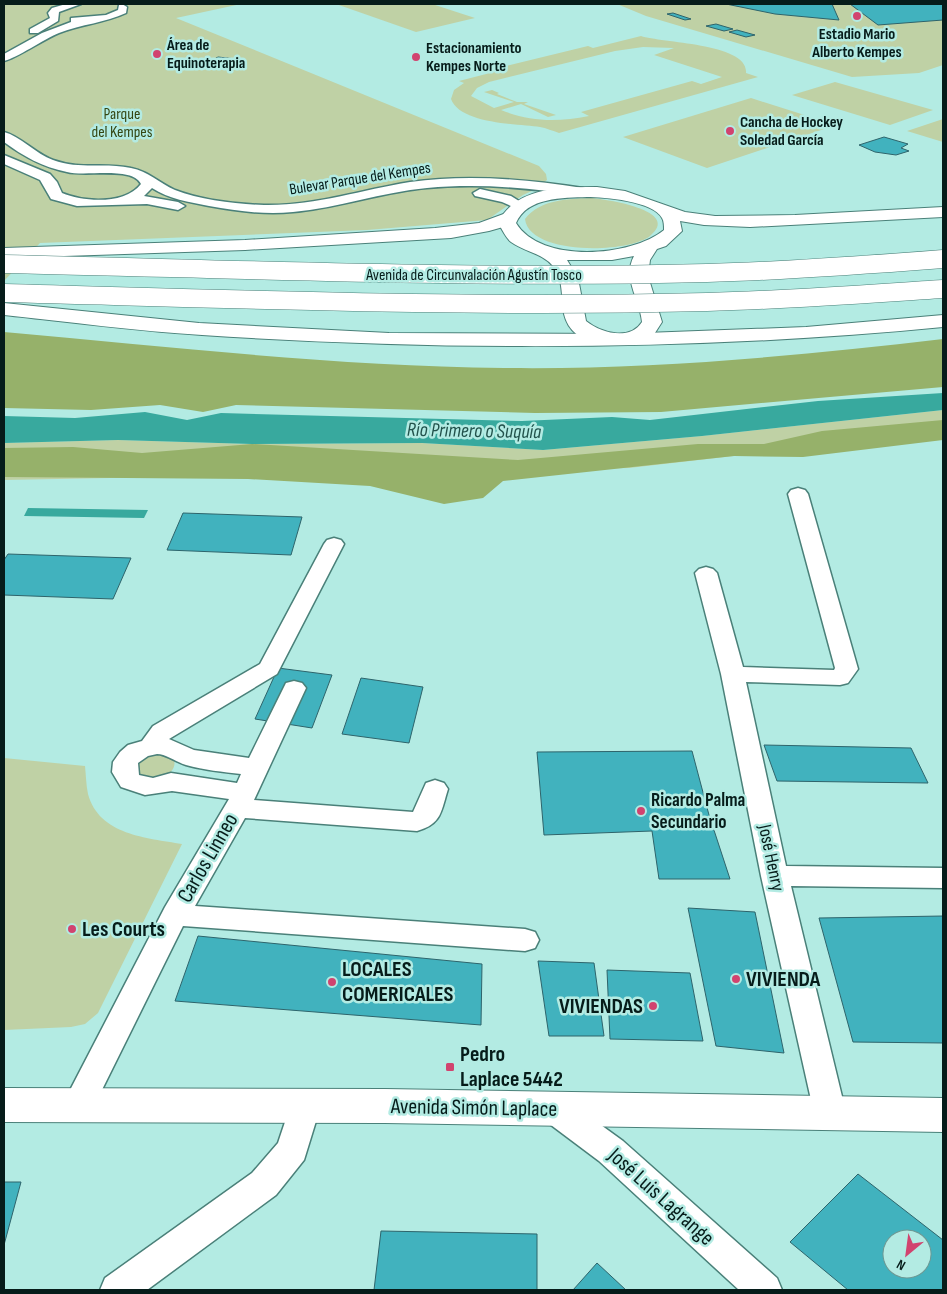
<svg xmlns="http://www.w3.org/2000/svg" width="947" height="1294" font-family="'Sofia Sans Condensed',sans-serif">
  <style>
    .green { fill: #bfd1a5; fill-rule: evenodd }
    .forest { fill: #96b16a }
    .water { fill: #38a99e }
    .building { fill: #41b2be; stroke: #2e646b; fill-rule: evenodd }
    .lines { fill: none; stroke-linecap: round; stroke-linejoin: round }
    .minor-casing { stroke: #4a8079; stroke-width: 3 }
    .tertiary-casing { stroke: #4a8079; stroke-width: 2 }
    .primary-casing { stroke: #4a8079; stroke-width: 2 }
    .motorway-casing { stroke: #4a8079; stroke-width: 2 }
    .minor { fill: #fff; fill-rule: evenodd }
    .tertiary { fill: #fff; fill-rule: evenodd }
    .primary { fill: #fff; fill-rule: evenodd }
    .motorway { fill: #fff; fill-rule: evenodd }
    .motorway-bridge-casing { stroke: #4a8079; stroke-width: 19; stroke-linecap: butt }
    .motorway-bridge { stroke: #fff; stroke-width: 18 }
    .poi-dot { fill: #d1436f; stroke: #b3ebe3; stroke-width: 2 }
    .labels { text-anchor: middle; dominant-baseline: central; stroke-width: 5; stroke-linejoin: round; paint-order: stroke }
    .far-poi-label { font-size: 16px; font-weight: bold; fill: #061c1a; stroke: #b3ebe3; text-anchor: start }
    .far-park-label { font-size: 16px; fill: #354612; stroke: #b3ebe3 }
    .far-street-label { font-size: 16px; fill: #061c1a; stroke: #b3ebe3 }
    .poi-label { font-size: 19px; font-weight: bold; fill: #061c1a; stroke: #b3ebe3; text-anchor: start }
    .street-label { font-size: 19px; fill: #061c1a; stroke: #b3ebe3 }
    .water-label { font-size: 20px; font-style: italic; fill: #22524c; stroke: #b3ebe3 }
    .near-street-label { font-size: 22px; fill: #061c1a; stroke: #b3ebe3 }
    .near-poi-label { font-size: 22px; font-weight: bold; fill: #061c1a; stroke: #b3ebe3; text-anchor: start }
  </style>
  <rect width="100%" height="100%" fill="#b3ebe3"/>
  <g class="green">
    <path d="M4 4H241L176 18 539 166 546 174 547 180 534 190 523 195 487 220 367 230 40 243 4 281Z"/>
    <path d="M336 4H432L475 18 416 32Z"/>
    <path d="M617 4H943V65L919 73 852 77 646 16Z"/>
    <path d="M641 36C661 43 749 43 746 73L758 77 559 133C553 131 546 128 540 127 518 124 460 124 451 99L454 90 464 83 459 81 490 73 486 71 588 46 593 48ZM643 47 674 48 654 55 722 77 701 84 692 81 581 112 589 116C558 122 530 122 501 110L521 104 548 117 556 115 524 104 528 102H517L497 94 499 93 492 90 484 92 514 102 494 108 471 96 477 88 489 82 615 51Z"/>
    <path d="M835 82 933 110 890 125 792 95Z"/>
    <path d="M751 98 836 125 707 168 623 137Z"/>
    <path d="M943 119V142L907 131Z"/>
    <path d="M591 198C604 199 683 210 650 236 627 254 529 255 525 219 540 199 569 199 591 198Z"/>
    <path d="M943 410V432L629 468 4 480V443L118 440 252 444 422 443 543 450 702 436Z"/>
    <path d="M157 752 173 757C182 777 148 784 137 772 136 757 145 757 157 752Z"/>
    <path d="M4 758 85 766C86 775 86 785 88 794 99 835 147 838 182 844L98 1013 85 1024 71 1027 4 1030Z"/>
  </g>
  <g class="forest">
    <path d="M4 332C170 347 337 366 504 368 651 370 797 356 943 339V387L661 412 535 413 236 405 203 412 160 405 91 410 4 408Z"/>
    <path d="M943 420V440L803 457 734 456 503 481 483 498 444 504 370 486 248 479 4 477V448L73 447 142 453 252 444 518 460 698 444H764L822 431Z"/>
  </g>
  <g class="water">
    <path d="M943 393V410L702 436 543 450 422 443 252 444 118 440 4 443V416L75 418 145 412 187 420 221 413 522 421 612 417 650 420 818 401Z"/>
    <path d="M28 508 148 510 144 518 24 516Z"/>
  </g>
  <g class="building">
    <path d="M726 4H832L839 20 775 14Z"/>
    <path d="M850 4H943V20L878 25Z"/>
    <path d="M673 13 691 19 685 20 667 14Z"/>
    <path d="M716 24 733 29 724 31 706 26Z"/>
    <path d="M737 30 755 35 746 37 729 32Z"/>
    <path d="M218 57 236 59 227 67 204 65Z"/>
    <path d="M884 137 908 144 901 148 909 151 896 155 875 152 859 145Z"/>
    <path d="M183 513 302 517 291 555 167 550Z"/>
    <path d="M8 554 131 558 113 599 4 595V560Z"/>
    <path d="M278 668 332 675 312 728 255 719Z"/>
    <path d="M361 678 423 687 409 743 342 734Z"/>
    <path d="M764 745 911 748 928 783 777 781Z"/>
    <path d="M692 751 709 815 730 879H659L652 831 544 835 537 752Z"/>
    <path d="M688 908 755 912 784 1053 716 1046Z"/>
    <path d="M943 916V1043L853 1042 819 918Z"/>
    <path d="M198 936 482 964 481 1025 175 1001Z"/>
    <path d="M538 961 594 963 604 1036H549Z"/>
    <path d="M607 970 690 973 703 1041 610 1039Z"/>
    <path d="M858 1174 943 1240V1290H848L790 1242ZM892 1239H922V1269H892Z"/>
    <path d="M4 1182H21L4 1245Z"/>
    <path d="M381 1231 537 1234V1290H374Z"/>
    <path d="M597 1263 626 1290H573Z"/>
  </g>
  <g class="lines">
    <g class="minor-casing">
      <g id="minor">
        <path d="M66 4H81L59 12 58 21 38 33H30V29L50 18 48 13 52 8Z"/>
        <path d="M122 4 127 7 126 13C105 23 82 24 59 33 44 39 17 58 4 61V54L42 33 71 22V18L106 15 118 10 119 5Z"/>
        <path d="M4 132C20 136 36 154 53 160 81 170 104 162 131 168 148 171 159 183 175 190 201 200 236 204 264 205 314 206 361 190 410 182 467 174 526 179 583 188L590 192 583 196C532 188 479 183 427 188 382 192 338 208 293 212 265 215 237 211 209 206 189 202 169 199 152 188L144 196 178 202 185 206 178 210 147 204 77 206 51 199 40 180 4 164V155L50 174 57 182 62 193C84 202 125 205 141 184 132 166 85 177 67 172 42 167 23 156 4 142Z"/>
        <path d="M480 189 511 196 527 206 520 210 502 202 475 196 473 193Z"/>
        <path d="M798 488 805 490 808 494 858 669 848 683 840 685 746 682 786 866 943 868V888L791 886 846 1113 841 1123 830 1127 819 1123 814 1113 761 876 721 674 695 573 699 569 706 567 713 569 717 573 743 667 834 670 835 668 788 494 791 490Z"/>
        <path d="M334 538 341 540 344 544 277 674 169 739 194 750 249 758 286 683 294 681 302 683 306 688 254 800 413 812 426 783 435 780 444 783 448 789C441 811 442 824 417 831L245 818 195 906 525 929 535 932 539 940 535 948 525 951 183 926 89 1116 78 1120 67 1116 62 1106 67 1096 165 907 229 799 172 791 145 795 121 787 112 772 113 762 120 752 128 745 142 741 153 726 260 664 324 544 327 540ZM157 754C166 754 176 762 186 765 204 770 223 772 241 774L237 783 171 773 153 778 139 775 138 763 148 756Z"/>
        <path d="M304 1094 315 1098 320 1108 304 1160 276 1195 147 1290H100L105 1278 252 1173 278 1143 293 1098Z"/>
        <path d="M554 1095 565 1099 623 1141 777 1278 782 1290H739L599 1161 543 1119 538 1109 543 1099Z"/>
      </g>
    </g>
    <g class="tertiary-casing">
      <path id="tertiary" d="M597 187 625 191 685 212 715 216 795 215 943 207V217L750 227 704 225 680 221 682 231 666 246 657 249 650 260 648 276 662 322 653 336C626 347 573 352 564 314 561 299 564 279 553 266 542 253 525 252 511 242 506 238 502 229 498 223 515 187 562 187 597 187ZM587 197C604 197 653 201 662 218 664 221 664 226 664 230 631 257 541 264 516 223 527 197 563 198 587 197ZM634 256C622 278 640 300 642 322 630 341 601 333 586 321L578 278 567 260H612Z"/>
    </g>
    <g class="primary-casing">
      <path id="primary" d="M4 1088 385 1089 943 1098V1132L385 1123 4 1122Z"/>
    </g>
    <g class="motorway-casing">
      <g id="motorway">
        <path d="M509 212 515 213 517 217 503 227 489 231 451 238 245 250 4 258V248L245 240 435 228 479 223Z"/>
        <path d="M4 303 199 323 389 333 619 334 806 327 943 315V327C697 351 449 351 202 335 136 331 70 322 4 315Z"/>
      </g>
    </g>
    <use href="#minor" class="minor"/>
    <use href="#tertiary" class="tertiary"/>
    <use href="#primary" class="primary"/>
    <use href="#motorway" class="motorway"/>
    <g class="motorway-bridge-casing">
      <g id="motorway-bridge">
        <path d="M4 264C238 269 473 279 707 273 786 271 865 265 943 259"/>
        <path d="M4 293C238 299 473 308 707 302 786 300 864 294 943 289"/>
      </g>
    </g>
    <use href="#motorway-bridge" class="motorway-bridge"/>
  </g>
  <g class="poi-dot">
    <circle cx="857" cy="16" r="5"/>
    <circle cx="157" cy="54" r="5"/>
    <circle cx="416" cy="57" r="5"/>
    <circle cx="730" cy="131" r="5"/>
    <circle cx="641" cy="811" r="5"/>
    <circle cx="72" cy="929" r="5"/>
    <circle cx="736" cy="979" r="5"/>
    <circle cx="332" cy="982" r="5"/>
    <circle cx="653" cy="1006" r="5"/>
    <rect x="445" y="1062" width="10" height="10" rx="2.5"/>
  </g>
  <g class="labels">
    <g class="far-poi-label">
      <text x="857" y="34" text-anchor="middle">Estadio Mario<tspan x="857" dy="18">Alberto Kempes</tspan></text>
      <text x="167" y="45">Área de<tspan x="167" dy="18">Equinoterapia</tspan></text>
      <text x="426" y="48">Estacionamiento<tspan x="426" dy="18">Kempes Norte</tspan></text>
      <text x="740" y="122">Cancha de Hockey<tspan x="740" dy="18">Soledad García</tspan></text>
    </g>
    <g class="far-park-label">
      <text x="122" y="114">Parque<tspan x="122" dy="18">del Kempes</tspan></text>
    </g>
    <g class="far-street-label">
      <text transform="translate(360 179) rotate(-9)">Bulevar Parque del Kempes</text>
      <text x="474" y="275">Avenida de Circunvalación Agustín Tosco</text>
    </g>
    <g class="poi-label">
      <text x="651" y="800">Ricardo Palma<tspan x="651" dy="22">Secundario</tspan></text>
    </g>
    <g class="street-label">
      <text transform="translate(771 858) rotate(78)">José Henry</text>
    </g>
    <g class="water-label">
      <text transform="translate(474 431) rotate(1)">Río Primero o Suquía</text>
    </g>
    <g class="near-street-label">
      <text transform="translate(208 858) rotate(-60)">Carlos Linneo</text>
      <text transform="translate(474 1108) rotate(1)">Avenida Simón Laplace</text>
      <text transform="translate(661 1197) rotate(42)">José Luis Lagrange</text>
    </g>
    <g class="near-poi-label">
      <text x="82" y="929">Les Courts</text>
      <text x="342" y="969">LOCALES<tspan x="342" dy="25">COMERICALES</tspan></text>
      <text x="746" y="979">VIVIENDA</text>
      <text x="643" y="1006" text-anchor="end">VIVIENDAS</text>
      <text x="460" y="1054">Pedro<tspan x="460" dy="25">Laplace 5442</tspan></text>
    </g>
  </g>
  <rect width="947" height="1294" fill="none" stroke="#061c1a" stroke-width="10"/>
  <g transform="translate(907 1254) rotate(209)"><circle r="24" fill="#b3ebe3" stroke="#6e9893"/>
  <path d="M0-4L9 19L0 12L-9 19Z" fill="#d1436f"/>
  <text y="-8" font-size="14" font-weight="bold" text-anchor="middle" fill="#061c1a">N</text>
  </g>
</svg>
